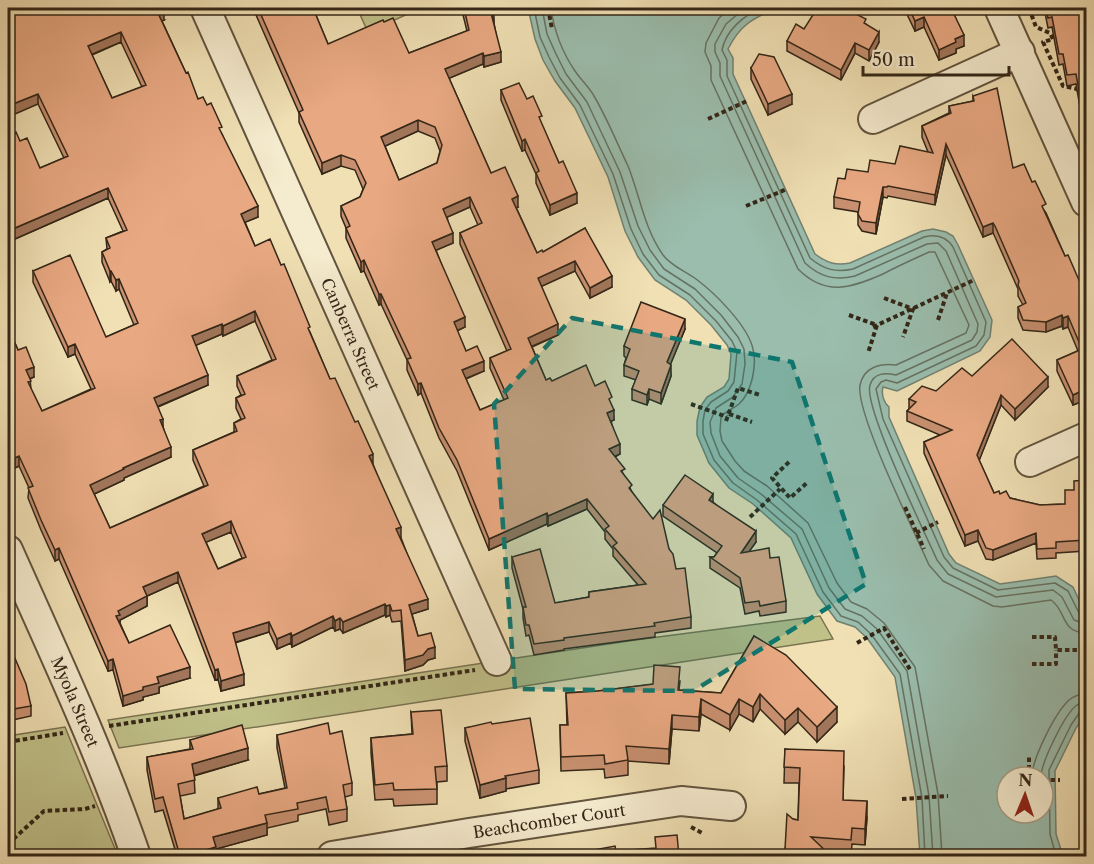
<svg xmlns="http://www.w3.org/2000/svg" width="1094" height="864" font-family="'Libre Caslon Text',serif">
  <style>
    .green { fill: #c0c089; stroke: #7a7350; stroke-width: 1.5 }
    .water { fill: #9abdad; stroke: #718171; stroke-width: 1.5; fill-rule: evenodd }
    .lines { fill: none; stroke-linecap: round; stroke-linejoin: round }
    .shore { stroke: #667262; stroke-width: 1.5 }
    .minor-casing { stroke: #62543e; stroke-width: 32 }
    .path { stroke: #332617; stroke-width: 4; stroke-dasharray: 4.5 3; stroke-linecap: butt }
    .minor { stroke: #f5ebce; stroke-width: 28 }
    .wall { fill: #c89070; stroke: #332617; stroke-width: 1.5; fill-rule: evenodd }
    .shaded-wall { fill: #a2765b; stroke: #332617; stroke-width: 1.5 }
    .building { fill: #e8a882; stroke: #332617; stroke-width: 1.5; fill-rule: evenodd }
    .marked { fill: #0f766e; fill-opacity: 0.2; stroke: #0f766e; stroke-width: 4.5; stroke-dasharray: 12 8; stroke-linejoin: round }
    .labels { text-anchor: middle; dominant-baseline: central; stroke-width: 5; stroke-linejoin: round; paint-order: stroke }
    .street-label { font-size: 16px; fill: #332617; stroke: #f5ebce }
  </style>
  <rect width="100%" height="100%" fill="#f0e0b4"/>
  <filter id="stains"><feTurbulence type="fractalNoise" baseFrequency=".00333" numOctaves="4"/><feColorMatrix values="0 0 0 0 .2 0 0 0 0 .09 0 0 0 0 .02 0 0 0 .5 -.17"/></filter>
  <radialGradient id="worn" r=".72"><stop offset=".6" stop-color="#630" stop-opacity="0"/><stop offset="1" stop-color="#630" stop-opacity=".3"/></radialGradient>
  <g class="green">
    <path d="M357 8H405L408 14 368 32Z"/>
    <path d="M820 616 833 639 119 748 108 720 635 640Z"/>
    <path d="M65 727 118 856H8V736Z"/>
  </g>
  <path class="water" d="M528 8H777C753 18 740 25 728 49L733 58V74L815 254C827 263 836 266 850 263L922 231 933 229 946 232 953 236 958 245 992 320 990 337 980 351 897 391 883 387C881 394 884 403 889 407V417L949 554 956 563 1000 584 1056 576 1073 587 1086 615V713L1076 728 1055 771 1056 834 1063 856H920L916 798 895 677 867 638 855 627 837 621 817 594 791 538 753 504 729 488 709 463 697 435V421L700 407 707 397 724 387 729 379 731 354 727 345 711 325 686 300 655 280 638 257 625 231 608 177 575 108 555 81 543 60 535 39ZM1007 777H1043V813H1007Z"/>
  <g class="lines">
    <g class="shore">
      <path d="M534 8 540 37 549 57 560 78 580 105 613 174 631 229 643 254 659 275 690 295 716 321 732 341 737 352 734 382 728 391 711 402 705 410 703 421V434L714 460 733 483 757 500 796 534 823 592 841 616 858 622 871 634 900 674 922 798 925 856"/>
      <path d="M542 8 547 34 556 54 566 74 587 102 620 172 638 226 650 250 664 269 695 289 721 315 738 337 744 349 745 364 742 384 733 397 716 408 710 422 711 433 720 456 738 478 761 494 802 529 829 588 845 609 862 616 877 629 907 671 929 796 933 856"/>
      <path d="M551 8C554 30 562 52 575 71 581 80 589 87 594 96 607 118 617 143 628 166 640 196 644 228 663 255 671 266 685 271 696 279 715 293 748 326 753 349 757 365 752 392 739 404 733 409 725 411 721 417L720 431 722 441 735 461 744 471 767 486 808 523 837 583 851 602 867 609 884 623 915 667 938 794 942 856"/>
      <path d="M731 8 719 18 706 43 705 52 711 66V80L798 269C826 297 851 288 883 274 898 266 914 259 929 252H935L969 325 966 333 896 365C880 363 864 367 860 385 855 412 915 533 929 565L943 581 993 606 1002 607 1051 600C1067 611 1060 632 1086 633"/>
      <path d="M745 8 726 24 715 44V52L720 63V76L805 263C820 277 835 281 855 276L927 244 938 243 946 251 978 324 977 332 972 340 896 375C886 373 874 372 870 385 863 406 925 533 937 560L948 574 996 597 1053 590 1062 597 1074 620 1086 624"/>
      <path d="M762 8C744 15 726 30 722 50L727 60V76L810 258C823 269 835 273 853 269L924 237C936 234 946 236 953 247L986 322 984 335 976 346 897 383 886 380 881 382 876 389 883 419 944 557 953 568 998 590 1055 583 1068 591 1079 613 1086 616"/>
      <path d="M1032 777C1032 759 1055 713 1069 700 1074 696 1080 694 1086 694"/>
      <path d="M1041 777C1041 763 1065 713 1077 705 1081 703 1082 704 1086 703"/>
      <path d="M1056 856 1050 834 1049 770 1071 725 1080 712 1086 711"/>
    </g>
    <g class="minor-casing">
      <g id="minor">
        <path id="s1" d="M205 8 497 661"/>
        <path d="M999 8 1086 202"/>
        <path d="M873 119 1020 52"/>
        <path d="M1030 462 1086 437"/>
        <path id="s2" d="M8 550C53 651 100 751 136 856"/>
        <path id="s3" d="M332 856 469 833 681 801 731 806"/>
      </g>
    </g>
    <g class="path">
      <path d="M548 8 552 29"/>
      <path d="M1029 8 1036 27 1050 33 1053 39 1043 42 1063 86 1077 89 1079 93"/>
      <path d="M708 119 747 101"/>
      <path d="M746 206 787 189"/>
      <path d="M884 298 913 309 903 337"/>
      <path d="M849 315 877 325 868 353"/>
      <path d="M938 320 947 293"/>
      <path d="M873 327 974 280"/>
      <path d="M691 404 727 417"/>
      <path d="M729 414 752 422"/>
      <path d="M726 421 738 388 760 395"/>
      <path d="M789 462 772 478 790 498 808 482"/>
      <path d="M905 507 924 549"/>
      <path d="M750 517 780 489"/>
      <path d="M916 533 938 522"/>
      <path d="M1032 637H1055L1056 650H1086"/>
      <path d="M857 643 884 628 911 671"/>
      <path d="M1032 664H1056V650"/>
      <path d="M109 726 475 670"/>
      <path d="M8 742 63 733"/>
      <path d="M1029 777V756"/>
      <path d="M1043 780H1060"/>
      <path d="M902 799 948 796"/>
      <path d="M691 827 704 834"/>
      <path d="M8 844 44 811 85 809 95 806"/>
    </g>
    <use href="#minor" class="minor"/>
  </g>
  <g class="wall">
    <path d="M8 8 164 20 162 21 198 99 222 134 258 217 245 222 255 246 310 332 330 379 373 464 428 609 412 614 418 636 435 658 428 660 423 665 405 671 401 621 392 622 390 615 386 617 385 615 343 633 340 629 335 631 333 627 292 647 291 643 277 649 269 632 235 643 244 685 221 691 218 679 215 680 178 582 147 596V606L120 620V623L129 643 190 678 159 687V693L143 697V700L123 706 113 670 108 671 59 559 55 561 41 530 28 498 29 488 19 466 15 468 9 454V444L8 441V327L18 350 34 377 30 379 31 389 42 411 91 389 75 354 68 357 33 282V271L106 337 134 325 119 289 116 291 111 281 110 282 102 262V252L107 249 106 238 123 231 108 198 8 242V194L10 193 8 186V136L20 141 40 168 64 158 38 104ZM121 42 142 87 112 98 92 55ZM255 321 272 360 237 376V386L241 395 236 398V408L241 419 234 423V432L193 450V460L204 486 110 528 94 494 124 480V478L171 457 158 407 208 385 196 345 222 334 223 336ZM231 532 242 558 218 569 206 542Z"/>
    <path d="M253 8H313L328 44 409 53 467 31 463 15V8H492L494 23 501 62 484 67 483 64 449 78 491 173 518 207H516L537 253 543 252 585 228 612 287 590 298 575 271 541 286 558 335 532 347 546 380 595 386 612 406 614 420 611 421 620 454 615 457 632 492 669 549 691 617V628L655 633V637L564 649V650L534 655 529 635 526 636 523 618V609L512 568V557L555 603 589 597V592L638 585 613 556V549L605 539V532L587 509 548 526 547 524 489 550 457 471 439 438 421 393 418 395 407 370V360L381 304 379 305 364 271 361 272 346 238V228L341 216V206L360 197 363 189 355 170 341 166 322 174 299 122V113ZM418 131 435 138 440 151 437 163 399 180 385 146ZM470 207 478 225 460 233V244L507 351 490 358V368L504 400 480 410 466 379 484 371 466 351 457 331 465 327 436 250 453 243 447 217Z"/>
    <path d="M904 8H961V10L954 13 964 46 956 49V53L939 60 924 27 915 31Z"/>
    <path d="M1044 8H1079L1083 27H1086V123L1083 124 1076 84 1067 86 1063 64 1059 65 1052 27 1048 28Z"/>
    <path d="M866 24 879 42 869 61 855 53 841 80 787 51V41L804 29Z"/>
    <path d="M751 68 792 104 768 115 751 79Z"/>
    <path d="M501 90 527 99 542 125 577 203 550 215 536 183V174L525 150 522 151 501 100Z"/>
    <path d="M973 96 1013 168 1046 213 1065 256 1085 294 1086 293V400L1073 405 1057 371V360L1078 351 1068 327 1063 329 1062 326 1046 332 1023 330 1018 318V307L1023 305 1018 296V289L995 237 993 233 983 237 946 155 935 205 888 196 887 198 883 197 876 234 862 231 858 225V212L834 208V197L845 179 895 164 928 152 922 137V126L949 113V106L973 101Z"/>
    <path d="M685 329 670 365 671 376 661 404 649 399 647 405 632 400V389L636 380 624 376V365L626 358 624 356V346Z"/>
    <path d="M972 376 1048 387 1015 420 1001 405 979 460 994 493 1000 494 1010 498 1040 505 1065 504 1074 490 1086 480V551L1056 553V558L1037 559 1036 543 993 560 986 559 978 541 965 546 924 453V442L940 435 907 421V411L909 409V399L936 391Z"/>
    <path d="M713 502 756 542 749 551 770 558 786 601V612L760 616 759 611 745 614 740 588 710 568V557H714L717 553 663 516V505Z"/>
    <path d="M754 636 837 722 817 742 798 722 785 734 760 709 753 722 739 714 730 730 701 714 699 731 672 729 669 764 628 761V775L605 778 604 769 561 771 560 725H567L566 693 598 691 680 681 679 690 721 693Z"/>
    <path d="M8 642 31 706V716L8 721Z"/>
    <path d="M411 712 447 766V781L437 782V804L394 806 393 799 375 800 371 753V738L412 734Z"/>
    <path d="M492 724 539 770V783L506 789V791L480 798 465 741V728Z"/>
    <path d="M330 734 352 783V795L345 797 347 809V821L329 825 326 809 298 815V821L267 828V835L216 849V856H177L163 810 155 812 147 770V757L190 749V740L248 760 194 776 195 793 180 796 184 819 218 809V798L259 794 285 788 277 748V735Z"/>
    <path d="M785 749 844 766 843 800 867 817 865 845 852 844 851 856 785 849 793 819 798 820 799 783H784Z"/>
  </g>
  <g class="shaded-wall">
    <path d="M950 8H961V10L950 15Z"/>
    <path d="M164 10V20L158 23V13Z"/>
    <path d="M494 12V23L491 13Z"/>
    <path d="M924 17V27L915 31V21Z"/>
    <path d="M121 32V42L88 56V46Z"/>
    <path d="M879 32V42L869 61V50Z"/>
    <path d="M964 35V46L956 49V53L939 60V50L955 39Z"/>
    <path d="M855 43V53L841 80V70Z"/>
    <path d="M501 52V62L484 67V56Z"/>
    <path d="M483 53V64L445 80V69Z"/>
    <path d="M38 94V104L8 117V106Z"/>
    <path d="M792 94V104L768 115V104Z"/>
    <path d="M418 120V131L381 148V137Z"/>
    <path d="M525 139V150L522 151V141Z"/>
    <path d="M946 144V155L935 205V195Z"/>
    <path d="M341 155V166L322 174V163Z"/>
    <path d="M883 187V197L876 234V223Z"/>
    <path d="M108 188V198L8 242V231Z"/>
    <path d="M577 193V203L550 215V205Z"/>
    <path d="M518 196V207L512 209V199Z"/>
    <path d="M470 197V207L443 219V209Z"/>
    <path d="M258 206V217L241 224V214Z"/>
    <path d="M993 223V233L983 237V227Z"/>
    <path d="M453 233V243L432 252V242Z"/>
    <path d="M364 260V271L361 272V262Z"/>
    <path d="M575 261V271L538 288V278Z"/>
    <path d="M110 271H111V281L110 282Z"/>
    <path d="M612 276V287L590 298V288Z"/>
    <path d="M119 279V289L116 291V280Z"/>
    <path d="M379 294H381V304L379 305Z"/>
    <path d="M255 311V321L223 336V326Z"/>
    <path d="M1062 315V326L1046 332V322Z"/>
    <path d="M1068 316V327L1063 329V318Z"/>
    <path d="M465 317V327L454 332V322Z"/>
    <path d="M685 319V329L667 373V362Z"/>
    <path d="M222 324V334L192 347V336Z"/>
    <path d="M558 324V335L528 348V338Z"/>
    <path d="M75 344V354L68 357V347Z"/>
    <path d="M484 361V371L462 380V370Z"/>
    <path d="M671 365V376L661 404V393Z"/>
    <path d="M34 367V377L26 380V370Z"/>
    <path d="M208 375V385L154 408V398Z"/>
    <path d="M1048 377V387L1015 420V409Z"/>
    <path d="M421 383V393L418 395V384Z"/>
    <path d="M649 389V399L647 405V395Z"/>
    <path d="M1086 389V400L1073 405V395Z"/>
    <path d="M1001 395V405L977 466V455Z"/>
    <path d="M614 410V420L607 423V413Z"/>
    <path d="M163 419V429L160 420Z"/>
    <path d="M620 444V454L609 459V449Z"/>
    <path d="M171 447V457L124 478V480L90 496V485L123 468Z"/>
    <path d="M373 454V464L369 456Z"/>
    <path d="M19 456V466L15 468V458Z"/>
    <path d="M713 494V504L709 500Z"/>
    <path d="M587 499V509L548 526V516Z"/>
    <path d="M547 513V524L489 550V539Z"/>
    <path d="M231 521V532L202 544V534Z"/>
    <path d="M401 527V537L396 539V529Z"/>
    <path d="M978 530V541L965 546V535Z"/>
    <path d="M756 531V542L741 563V553Z"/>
    <path d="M1036 533V543L993 560V550Z"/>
    <path d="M59 548V559L55 561V550Z"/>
    <path d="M178 572V582L147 596V606L120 620V625L116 616 118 611 143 587Z"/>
    <path d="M428 599V609L409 615V605Z"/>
    <path d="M385 604V615L343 633V622Z"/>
    <path d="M390 605V615L386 617V606Z"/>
    <path d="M333 616V627L292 647V636Z"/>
    <path d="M340 618V629L335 631V621Z"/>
    <path d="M269 622V632L233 643V633Z"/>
    <path d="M291 633V643L277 649V639Z"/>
    <path d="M435 647V658L428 660 423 665 405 671V660L428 649Z"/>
    <path d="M113 659V670L108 671V661Z"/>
    <path d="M190 667V678L159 687V693L143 697V700L123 706V696L143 687 157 677Z"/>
    <path d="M218 669V679L215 680V670Z"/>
    <path d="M244 674V685L221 691V681Z"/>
    <path d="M760 694V709L753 722V707Z"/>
    <path d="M701 699V714L699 731V717Z"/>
    <path d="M739 699V714L730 730V715Z"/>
    <path d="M837 707V722L817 742V727Z"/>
    <path d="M798 708V722L785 734V720Z"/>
    <path d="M672 715V729L669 764V749Z"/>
    <path d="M248 748V760L192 776V764Z"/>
    <path d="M506 778V791L480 798V785Z"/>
    <path d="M867 801V817L865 845V829Z"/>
    <path d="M267 823V835L216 849V856H184L213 837Z"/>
  </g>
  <g class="building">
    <path d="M8 8H164V10L158 13 186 73 188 72 198 99 203 97 207 105 211 103 222 127 219 128 258 206 241 214 255 246 270 239 281 265 284 264 310 327 308 328 330 379 335 378 355 422 358 421 373 454 369 456 401 527 396 529 428 599 409 605 418 636 431 633 435 647 428 649 423 655 405 660 401 610 392 611 390 605 386 606 385 604 343 622 340 618 335 621 333 616 292 636 291 633 277 639 269 622 233 633 244 674 221 681 218 669 215 670 178 572 143 587 147 596 118 611 120 615 116 616 129 643 170 625 190 667 157 677 159 683 143 687V690L123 696 113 659 108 661 59 548 55 550 41 520 28 488 33 486 19 456 15 458 9 444 13 442 8 431V327L18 350 26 347 34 367 26 370 31 381 28 382 42 411 95 388 75 344 68 347 33 271 70 255 106 337 138 323 119 279 116 280 111 271H110L102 252 110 248 106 238 127 230 108 188 8 231V194L14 191 8 176V136L16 132 20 141 27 138 40 168 68 156 38 94 8 106ZM121 32 146 85 112 98 88 46ZM255 311 276 359 237 376 245 394 236 398 245 418 234 423 237 431 193 450 208 485 110 528 90 485 124 469 123 468 171 447 160 420 163 419 154 398 208 375 192 336 222 324 223 326ZM231 521 246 557 218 569 202 534Z"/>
    <path d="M258 8H313L328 44 383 20 384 22 393 18 409 53 469 30 464 8H492L494 12 491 13 501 52 484 56 483 53 445 69 491 173 505 167 518 196 512 199 537 253 542 250 543 252 585 228 612 276 590 288 575 261 538 278 558 324 528 338 546 380 550 378 552 381 586 365 595 386 605 381 612 397 609 399 614 410 607 413 620 444 609 449 625 469 621 471 632 485 629 488 653 519 660 510 669 549 673 554 676 569 685 568 691 617 654 623 655 626 564 638V640L534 644 529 625H526L523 607H526L512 557 540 549 555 603 589 597V592L646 584 613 546 617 543 605 529 609 526 587 499 548 516 547 513 489 539 457 460 439 428 421 383 418 384 407 359 411 358 381 294H379L364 260 361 262 346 228 350 226 341 206 360 197 366 183 355 160 341 155 322 163 299 112 303 110ZM418 120 435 127 442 145 437 163 399 180 381 137ZM470 197 482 223 460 233 511 349 490 358 508 398 480 410 462 370 484 361 477 346 466 351 454 322 465 317 432 242 453 233 443 209Z"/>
    <path d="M831 8H844L866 19 864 23 879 32 869 50 855 43 841 70 787 41 796 24 804 29 816 10 828 12Z"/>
    <path d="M909 8H951L964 35 955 39 956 42 939 50 924 17 915 21Z"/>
    <path d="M1046 8H1079L1083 27H1086V113H1083L1076 74 1067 75 1063 54H1059L1052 17 1048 18Z"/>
    <path d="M759 54 774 57 792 94 768 104 751 68Z"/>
    <path d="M519 83 527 99 533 96 542 116 539 117 559 163 563 161 577 193 550 205 536 173 539 171 525 139 522 141 501 90Z"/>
    <path d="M997 88 1013 168 1024 164 1032 182 1035 181 1046 204 1042 206 1065 256 1068 255 1085 294 1086 293V389L1073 395 1057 360 1082 349 1068 316 1063 318 1062 315 1046 322 1023 320 1018 307 1026 303 1018 285 1019 281 995 226 993 223 983 227 946 144 935 195 888 186 887 187H883L876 223 862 221 858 214 860 202 834 197 838 178 845 179 847 169 868 172 870 160 895 164 900 146 933 153 922 126 951 113 949 106 974 101 973 96Z"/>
    <path d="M641 302 685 319 667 362 671 365 661 393 649 389 647 395 632 389 639 371 624 365 630 349 624 346Z"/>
    <path d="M1012 339 1048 377 1015 409 1001 395 977 455 994 493 999 491 1000 494 1006 491 1010 498 1040 505 1065 504V490H1074V481L1086 480V540L1056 542V548L1037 549 1036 533 993 550 986 548 978 530 965 535 924 442 952 430 907 411 916 402 909 399 922 386 936 391 962 368 972 376Z"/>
    <path d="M685 475 713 494 709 500 756 531 741 553 769 548 770 558 779 557 786 601 760 606 759 601 745 603 740 578 710 557H714L722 546 663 505Z"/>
    <path d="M754 636 786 655 837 707 817 727 798 708 785 720 760 694 753 707 739 699 730 715 701 699 699 717 672 715 669 749 626 746 628 760 605 764 604 755 561 757 560 725H568L566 693 598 691 653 684 654 665 680 667 678 690 721 693Z"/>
    <path d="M8 642 26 684 31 706 8 710Z"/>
    <path d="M441 710 447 766 435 767 437 789 394 790 393 783 375 785 371 738 413 734 411 712Z"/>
    <path d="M530 718 539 770 505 776 506 778 480 785 465 728 491 722 492 724Z"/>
    <path d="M328 723 330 734 342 731 352 783 343 785 347 809 329 812 326 797 297 803 298 809 265 815 267 823 213 837 216 847 184 856H180L163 797 155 799 147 757 193 749 190 740 242 725 248 748 192 764 195 780 178 784 184 819 221 808 218 798 257 787 259 794 287 788 277 735Z"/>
    <path d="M785 749 844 751 843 800 867 801 865 829 852 828 851 840 811 837 831 856H778L785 849 787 814 793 819 798 820 800 768 784 767Z"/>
    <path d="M677 835 679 856H578L577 853 615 846 616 851 656 848 655 837Z"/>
    <path d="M543 853V856H492L513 854Z"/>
  </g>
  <path class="marked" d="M572 318 792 362 866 584 693 691 515 689 494 404Z"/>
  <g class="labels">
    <g class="street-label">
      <text stroke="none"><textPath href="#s1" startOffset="357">Canberra Street</textPath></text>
      <text stroke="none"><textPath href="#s2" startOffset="166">Myola Street</textPath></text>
      <text stroke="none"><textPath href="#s3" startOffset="220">Beachcomber Court</textPath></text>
    </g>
  </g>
  <rect width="1094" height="864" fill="none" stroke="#f0e0b4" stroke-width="30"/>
  <rect x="9" y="9" width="1076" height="846" fill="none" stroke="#332617" stroke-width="3"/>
  <rect x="15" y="15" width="1064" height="834" fill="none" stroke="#332617" stroke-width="1.5"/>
  <g transform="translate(1025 795) rotate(2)"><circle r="28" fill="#f5ebce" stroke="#a79c85" stroke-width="1.5"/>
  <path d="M0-4.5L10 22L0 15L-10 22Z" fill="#8f2418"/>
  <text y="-9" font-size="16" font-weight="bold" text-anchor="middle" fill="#332617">N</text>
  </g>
  <path d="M863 66v9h146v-9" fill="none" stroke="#332617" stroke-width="3"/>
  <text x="872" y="66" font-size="18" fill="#332617" stroke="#f5ebce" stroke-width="4.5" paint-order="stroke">50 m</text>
  <rect width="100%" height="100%" filter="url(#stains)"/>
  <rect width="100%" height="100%" fill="url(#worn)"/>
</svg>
